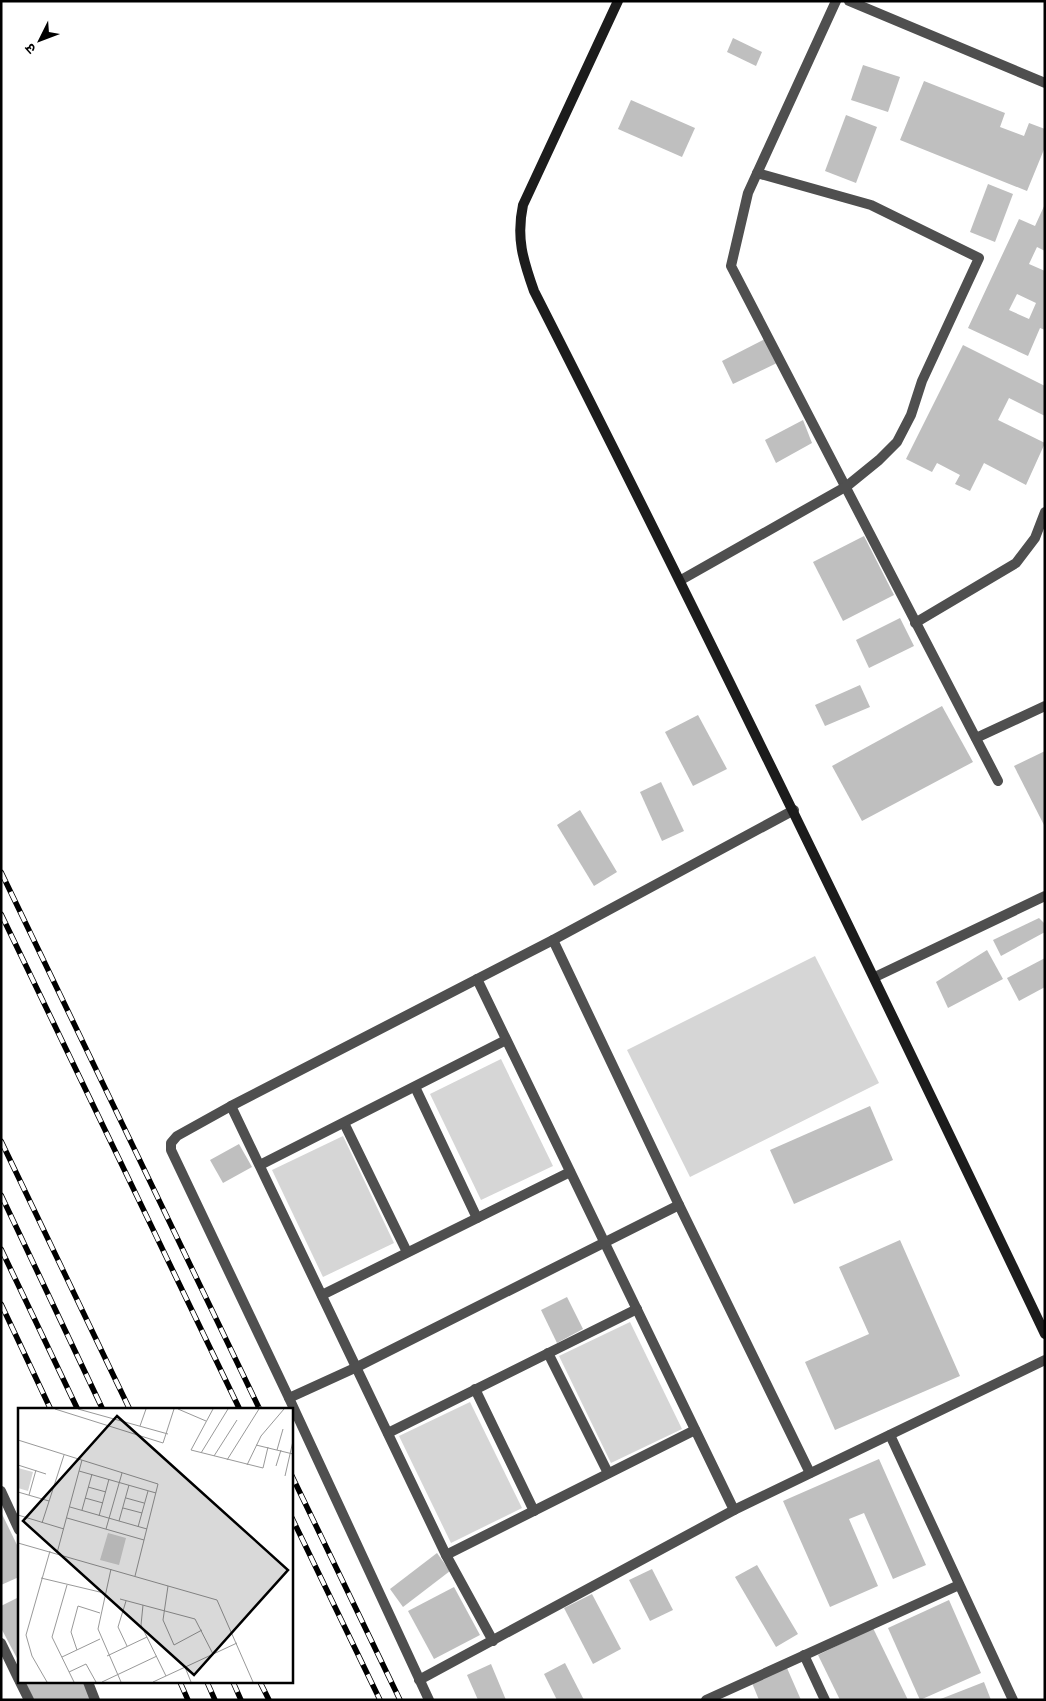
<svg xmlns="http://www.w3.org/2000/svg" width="1046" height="1701" font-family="'Fira Sans Condensed','Noto Sans Devanagari',sans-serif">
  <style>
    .green { fill: #d6d6d6 }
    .building { fill: #bfbfbf; fill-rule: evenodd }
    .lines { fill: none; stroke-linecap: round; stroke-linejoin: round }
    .street { stroke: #4f4f4f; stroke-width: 10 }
    .secondary { stroke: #1c1c1c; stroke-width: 10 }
    .rail-casing { stroke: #000; stroke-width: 5.5 }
    .rail { stroke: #fff; stroke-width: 4; stroke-dasharray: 11; stroke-linecap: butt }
    .inset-road { fill: none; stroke: #999; stroke-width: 1 }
    .view { fill: #000; fill-opacity: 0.15; stroke: #000; stroke-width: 2.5 }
    .inset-edge { fill: none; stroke: #000; stroke-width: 2.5 }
  </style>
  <rect width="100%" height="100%" fill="#fff"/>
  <g class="green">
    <path d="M815 956 879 1083 690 1177 627 1050Z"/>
    <path d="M501 1059 553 1166 481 1200 430 1094Z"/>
    <path d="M343 1136 394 1243 323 1277 272 1170Z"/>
    <path d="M630 1322 682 1429 611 1463 559 1356Z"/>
    <path d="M470 1402 522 1508 451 1543 399 1436Z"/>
  </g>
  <g class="building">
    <path d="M733 38 762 52 756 66 727 52Z"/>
    <path d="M863 65 900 77 888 112 851 100Z"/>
    <path d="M924 81 1005 113 1000 127 1024 136 1029 123 1045 129V147L1027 191 900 140Z"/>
    <path d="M631 100 695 128 682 157 618 129Z"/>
    <path d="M846 115 877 127 856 183 825 171Z"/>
    <path d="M988 184 1013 194 995 242 970 232Z"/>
    <path d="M1045 204V251L1037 247 1029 264 1045 271V330L1040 328 1028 356 968 328 1019 219 1035 226ZM1017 294 1036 303 1029 319 1009 310Z"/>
    <path d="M767 338 779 362 733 384 722 361Z"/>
    <path d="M963 345 1045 386V416L1009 398 998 420 1045 443 1026 485 984 463 970 491 955 484 960 475 937 463 932 472 906 459Z"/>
    <path d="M803 420 812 443 776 463 765 440Z"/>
    <path d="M864 536 894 595 843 621 813 562Z"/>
    <path d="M900 618 914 646 869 668 856 640Z"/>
    <path d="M860 685 870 707 825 726 815 705Z"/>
    <path d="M942 706 973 762 862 821 832 766Z"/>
    <path d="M698 715 727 769 693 786 665 732Z"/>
    <path d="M1045 751V827L1014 766Z"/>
    <path d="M661 782 684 831 662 841 640 792Z"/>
    <path d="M580 810 617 872 594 886 557 825Z"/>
    <path d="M1039 918 1045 924V932L1001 956 993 940Z"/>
    <path d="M987 950 1003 979 948 1008 936 982Z"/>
    <path d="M1045 958V987L1019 1001 1007 978Z"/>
    <path d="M870 1106 893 1160 794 1204 770 1150Z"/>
    <path d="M239 1144 252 1167 223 1183 210 1160Z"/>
    <path d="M900 1240 960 1376 835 1430 805 1362 869 1334 839 1267Z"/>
    <path d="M567 1297 583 1329 557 1343 541 1310Z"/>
    <path d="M879 1459 926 1565 893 1579 864 1513 849 1519 878 1586 830 1607 783 1501Z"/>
    <path d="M1 1512 19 1549V1577L1 1585Z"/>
    <path d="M437 1553 450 1571 403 1607 390 1589Z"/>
    <path d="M757 1565 798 1634 776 1647 735 1577Z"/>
    <path d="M652 1569 673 1610 650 1621 629 1580Z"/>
    <path d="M454 1587 480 1635 434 1659 408 1611Z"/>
    <path d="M592 1594 621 1649 593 1664 564 1608Z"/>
    <path d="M19 1597V1662L1 1628V1606Z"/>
    <path d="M949 1600 981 1673 920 1700 888 1628Z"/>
    <path d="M873 1628 908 1700H840L818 1655Z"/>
    <path d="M565 1663 584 1700H557L544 1674Z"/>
    <path d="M491 1664 506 1700H478L467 1675Z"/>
    <path d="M787 1668 801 1700H759L752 1683Z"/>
    <path d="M24 1682H83L91 1700H34Z"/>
    <path d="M984 1682 991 1700H938Z"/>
  </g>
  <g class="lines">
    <g class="street">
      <path d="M836 1 748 193 731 266 998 781"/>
      <path d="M849 1 1045 83"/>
      <path d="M681 580 847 486 879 460 897 442 911 415 922 381 979 258 871 205 757 173"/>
      <path d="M915 623 1016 563 1035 538 1045 512"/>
      <path d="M976 738 1045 706"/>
      <path d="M553 940 679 1205 810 1473"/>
      <path d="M875 977 1045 896"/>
      <path d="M477 979 734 1510"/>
      <path d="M415 1087 477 1218"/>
      <path d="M231 1106 446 1555 493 1641"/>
      <path d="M344 1123 407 1252"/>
      <path d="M260 1165 506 1040"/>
      <path d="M322 1295 570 1172"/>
      <path d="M548 1353 608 1473"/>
      <path d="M475 1389 534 1511"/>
      <path d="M289 1398 357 1367 679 1205"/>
      <path d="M388 1433 637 1309"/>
      <path d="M890 1435 1013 1700"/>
      <path d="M1 1491 19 1530"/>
      <path d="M446 1555 695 1430"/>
      <path d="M1 1643 19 1680"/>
      <path d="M804 1655 825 1700"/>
      <path d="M419 1680 734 1510 1045 1360"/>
      <path d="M20 1682 29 1700"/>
      <path d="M88 1682 95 1700"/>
      <path d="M429 1700 289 1398 171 1150V1143L177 1136 231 1106 553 940 794 810"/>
      <path d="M706 1700 959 1585"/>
    </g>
    <path class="secondary" d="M618 1 523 205C516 238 523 260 534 291 710 637 878 985 1045 1334"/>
    <g class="rail-casing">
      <g id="rail">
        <path d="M1 872 260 1410"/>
        <path d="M1 914 240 1410"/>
        <path d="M1 1141 130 1410"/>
        <path d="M1 1195 103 1410"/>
        <path d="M1 1249 78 1410"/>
        <path d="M1 1304 51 1410"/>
        <path d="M291 1474 400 1700"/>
        <path d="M291 1516 380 1700"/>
        <path d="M180 1682 188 1700"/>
        <path d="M207 1682 215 1700"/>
        <path d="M233 1682 241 1700"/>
        <path d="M260 1682 269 1700"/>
      </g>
    </g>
    <use href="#rail" class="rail"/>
  </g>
  <g transform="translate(18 1408)">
    <rect width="275" height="275" fill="#fff"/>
    <path d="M0 60 15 64 10 83 0 80ZM90 125 108 130 101 157 82 152Z" fill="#d6d6d6"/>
    <path class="inset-road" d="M37 1 145 35 156 1M60 1 150 26M160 1 188 13M195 1 173 42 245 60 250 39M122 18 128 1M0 32 140 76 117 168M238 37 275 46M259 42 265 21M183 45 210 1M196 48 219 12M209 52 241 1M0 57 28 66M229 57 243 28 266 1M258 58 263 42M61 63 138 85M267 68 275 33M70 79 88 84M0 84 31 93M11 87 18 62M67 90 85 95M108 90 126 95M52 99 129 121M105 100 124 105M64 102 74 66M0 107 46 121M81 108 91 71M49 110 126 132M101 113 111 77M24 115 46 47M120 119 130 83M88 121 104 65M0 135 199 192 235 274M39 145 64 52M93 161 80 221 103 274M23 170 86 185M49 177 34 229 56 274M150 178 145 212 156 237 184 222M102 191 177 211 195 246M108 193 100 219 109 238M125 197 123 217 148 268M59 242 53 224 60 198 82 205M89 248 129 229M44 249 82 231M167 259 173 274M51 264 68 256 78 274M29 274 14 248 8 227 32 143M84 274 139 248M135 274 219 235"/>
    <path class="view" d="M99 8 270 162 176 267 5 113Z"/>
    <rect width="275" height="275" class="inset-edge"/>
  </g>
  <rect width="1046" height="1701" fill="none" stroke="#000000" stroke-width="5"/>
  <g transform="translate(40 40) rotate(228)" stroke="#ffffff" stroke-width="4" paint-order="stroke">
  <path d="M0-4L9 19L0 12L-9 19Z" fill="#000000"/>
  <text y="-8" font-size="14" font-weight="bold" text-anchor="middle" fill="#000000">उ</text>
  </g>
</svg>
